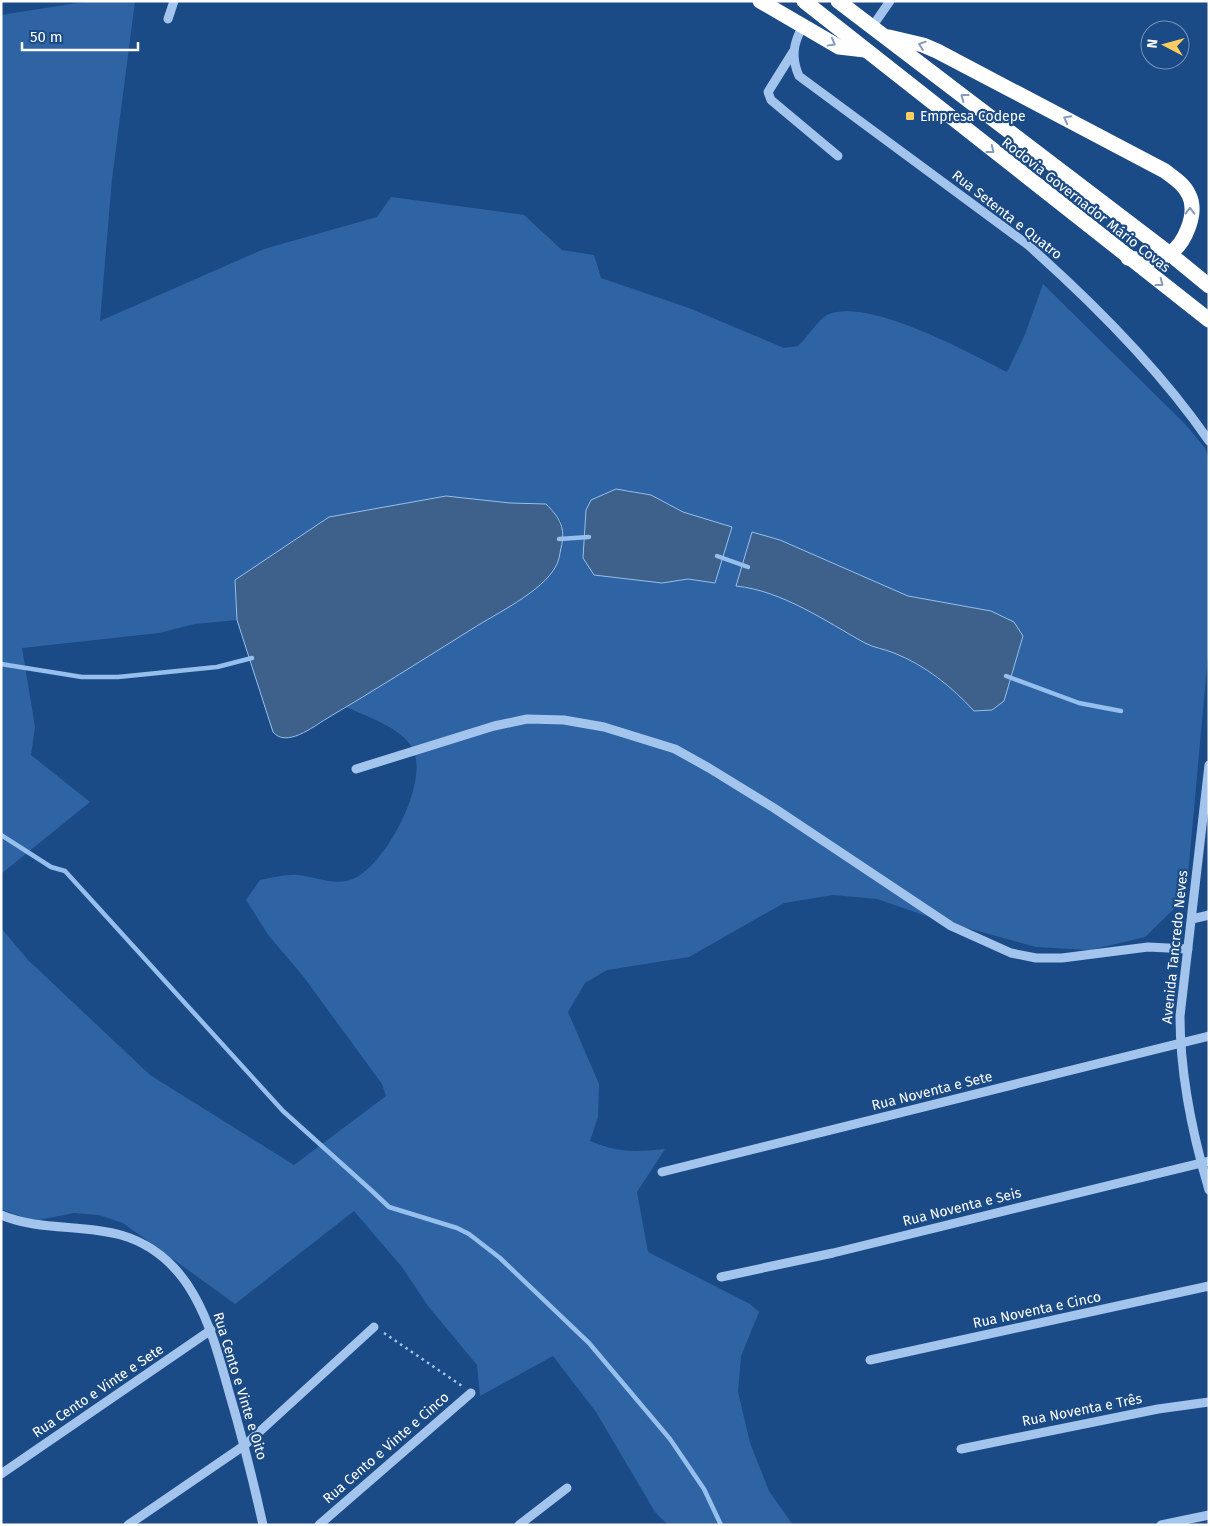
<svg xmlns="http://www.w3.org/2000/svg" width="1210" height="1526" font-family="'Fira Sans',sans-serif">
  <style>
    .green { fill: #2e64a4; fill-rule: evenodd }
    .water { fill: #3e618c; stroke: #96bfee }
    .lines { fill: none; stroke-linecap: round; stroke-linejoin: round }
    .stream { stroke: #96bfee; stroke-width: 4.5 }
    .path { stroke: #a3c4ec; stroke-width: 2.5; stroke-dasharray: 2.5 4; stroke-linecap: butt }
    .minor { stroke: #a3c4ec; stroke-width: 9 }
    .highway { stroke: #fff; stroke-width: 15 }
    .oneway { stroke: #829cbc }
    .poi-dot { fill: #fdce5f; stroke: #1b4b86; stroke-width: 2 }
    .labels { text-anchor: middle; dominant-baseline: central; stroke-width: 4.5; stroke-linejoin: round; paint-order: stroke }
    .poi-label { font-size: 14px; fill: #fff; stroke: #1b4b86; text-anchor: start }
    .street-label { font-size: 14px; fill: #fff; stroke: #1b4b86 }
  </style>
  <rect width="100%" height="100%" fill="#1b4b86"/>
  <path class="green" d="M90 1H135L112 179 100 321 264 249 377 217 391 197 524 215 562 250 594 255 601 278 689 308 784 348 798 346C806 339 819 319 827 315 866 296 970 353 1007 372L1024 337 1043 284 1185 424 1205 448 1209 460V644L1188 875 1174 909 1145 937 1090 950 1036 947 941 921 877 899 833 895 784 903 689 957 607 970 585 983 568 1012 599 1084 598 1117 590 1141C619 1153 635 1152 665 1149L637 1192 648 1252 750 1304 759 1312 741 1356 738 1392 750 1443 769 1491 793 1525H668L655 1512 596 1412 553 1356 480 1396 477 1365 428 1306 402 1267 354 1211 235 1304 123 1223 99 1215 74 1213 33 1221 1 1209V928L28 960 150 1075 294 1165 386 1096 382 1084 303 976 269 936 246 900 260 880C272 878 286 874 298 875 319 877 337 888 357 877 388 860 429 782 413 749 402 728 366 716 346 707L531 592 557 565 563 539 561 521 546 504 510 503 235 580 237 620 195 624 159 633 22 648 35 727 31 755 90 802 1 874V15ZM626 490 651 495 683 512 702 518 714 583 688 579 662 583ZM780 540 908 596 991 611 1020 649 1013 664 974 711C952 687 925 666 894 653 885 649 874 648 865 643 825 621 783 591 737 586Z"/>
  <g class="water">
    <path d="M616 489 651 495 683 512 732 527 715 583 688 579 662 583 594 575 583 558 586 510 591 500Z"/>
    <path d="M446 496 510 503 546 504C560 518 566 528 561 548 560 553 559 561 556 566 542 592 497 613 472 629 424 659 375 690 326 719 313 727 286 748 273 732L237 620 235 580 329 517Z"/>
    <path d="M752 532 780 540 908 596 991 611 1014 622 1023 636 1004 701 992 710 974 711C952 687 925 665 894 653 885 649 874 648 865 643 825 621 783 591 736 586Z"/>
  </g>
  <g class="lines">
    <g class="stream">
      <path d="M559 539 589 537"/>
      <path d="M717 556 748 567"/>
      <path d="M1 664 82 677H118L217 667 252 658"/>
      <path d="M1006 676 1079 703 1121 711"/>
      <path d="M1 835 51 867 65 871 283 1111 372 1191 389 1207 457 1228 469 1234 500 1258 589 1343 670 1439 704 1489 721 1525"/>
    </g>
    <path class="path" d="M384 1333 462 1386"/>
    <g class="minor">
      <path d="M168 19 174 1"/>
      <path d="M803 26C793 43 791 58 799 76L1028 245C1091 301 1161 371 1209 441"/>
      <path d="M872 27 890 1"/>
      <path d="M793 52 768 92 771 100 838 156"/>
      <path d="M1209 765 1180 1016C1180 1076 1192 1133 1209 1190"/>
      <path d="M356 769 494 726 527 719 564 720 604 727 675 749 709 768 774 808 951 926 1011 953 1036 958H1062L1148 947 1188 949"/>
      <path d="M1192 919 1209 915"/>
      <path d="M662 1172 1209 1036"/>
      <path d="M1 1215C39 1231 82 1224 121 1235 193 1256 211 1328 229 1392 242 1436 253 1480 263 1525"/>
      <path d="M721 1277 833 1253 1209 1161"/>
      <path d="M870 1360 1209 1286"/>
      <path d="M961 1449 1158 1409 1209 1402"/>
      <path d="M1 1474 211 1330"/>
      <path d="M128 1525 245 1445 374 1327"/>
      <path d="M319 1525 471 1393"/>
      <path d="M519 1525 567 1488"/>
      <path d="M1161 1525 1209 1515"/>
    </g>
    <g class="highway">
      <path d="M760 1 839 47 865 50"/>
      <path d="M804 1 1209 320"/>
      <path d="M838 1 1170 254 1209 286"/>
      <path d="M889 37 923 45 937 51 1165 171C1174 178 1184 184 1189 195 1198 213 1185 244 1169 254 1157 262 1142 260 1128 258"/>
    </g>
  </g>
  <defs><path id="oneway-chevron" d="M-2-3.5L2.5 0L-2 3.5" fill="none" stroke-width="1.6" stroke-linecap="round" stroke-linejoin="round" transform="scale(1.25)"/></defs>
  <g class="oneway">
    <use href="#oneway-chevron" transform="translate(832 43) rotate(29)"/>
    <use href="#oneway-chevron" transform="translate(922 45) rotate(-161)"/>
    <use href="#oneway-chevron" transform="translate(964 97) rotate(-143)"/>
    <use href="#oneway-chevron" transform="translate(1067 119) rotate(-152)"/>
    <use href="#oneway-chevron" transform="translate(991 150) rotate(38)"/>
    <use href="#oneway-chevron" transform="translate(1190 211) rotate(-89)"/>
    <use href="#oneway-chevron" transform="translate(1160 283) rotate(37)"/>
  </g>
  <rect class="poi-dot" x="905" y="111" width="10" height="10" rx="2.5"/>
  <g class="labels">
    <g class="poi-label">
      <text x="920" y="116">Empresa Codepe</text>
    </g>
    <g class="street-label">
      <text transform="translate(1086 205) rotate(38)">Rodovia Governador Mário Covas</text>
      <text transform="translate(1007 215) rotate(38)">Rua Setenta e Quatro</text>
      <text transform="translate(1175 947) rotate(-84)">Avenida Tancredo Neves</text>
      <text transform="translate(932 1091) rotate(-14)">Rua Noventa e Sete</text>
      <text transform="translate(962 1207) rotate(-14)">Rua Noventa e Seis</text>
      <text transform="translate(1037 1310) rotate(-12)">Rua Noventa e Cinco</text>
      <text transform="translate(240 1386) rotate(73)">Rua Cento e Vinte e Oito</text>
      <text transform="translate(98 1391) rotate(-34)">Rua Cento e Vinte e Sete</text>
      <text transform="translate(1082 1410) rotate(-11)">Rua Noventa e Três</text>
      <text transform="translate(386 1448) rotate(-41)">Rua Cento e Vinte e Cinco</text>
    </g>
  </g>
  <rect width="1210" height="1526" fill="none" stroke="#ffffff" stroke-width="5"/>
  <g transform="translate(1165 45) rotate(276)"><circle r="24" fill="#1b4b86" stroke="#7693b6"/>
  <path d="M0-4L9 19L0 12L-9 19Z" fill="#fdce5f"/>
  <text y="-8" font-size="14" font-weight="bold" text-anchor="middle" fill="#ffffff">N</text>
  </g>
  <path d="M22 42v8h116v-8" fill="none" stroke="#ffffff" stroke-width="2.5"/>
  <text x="30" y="42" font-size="15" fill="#ffffff" stroke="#1b4b86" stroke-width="4" paint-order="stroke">50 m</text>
</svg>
